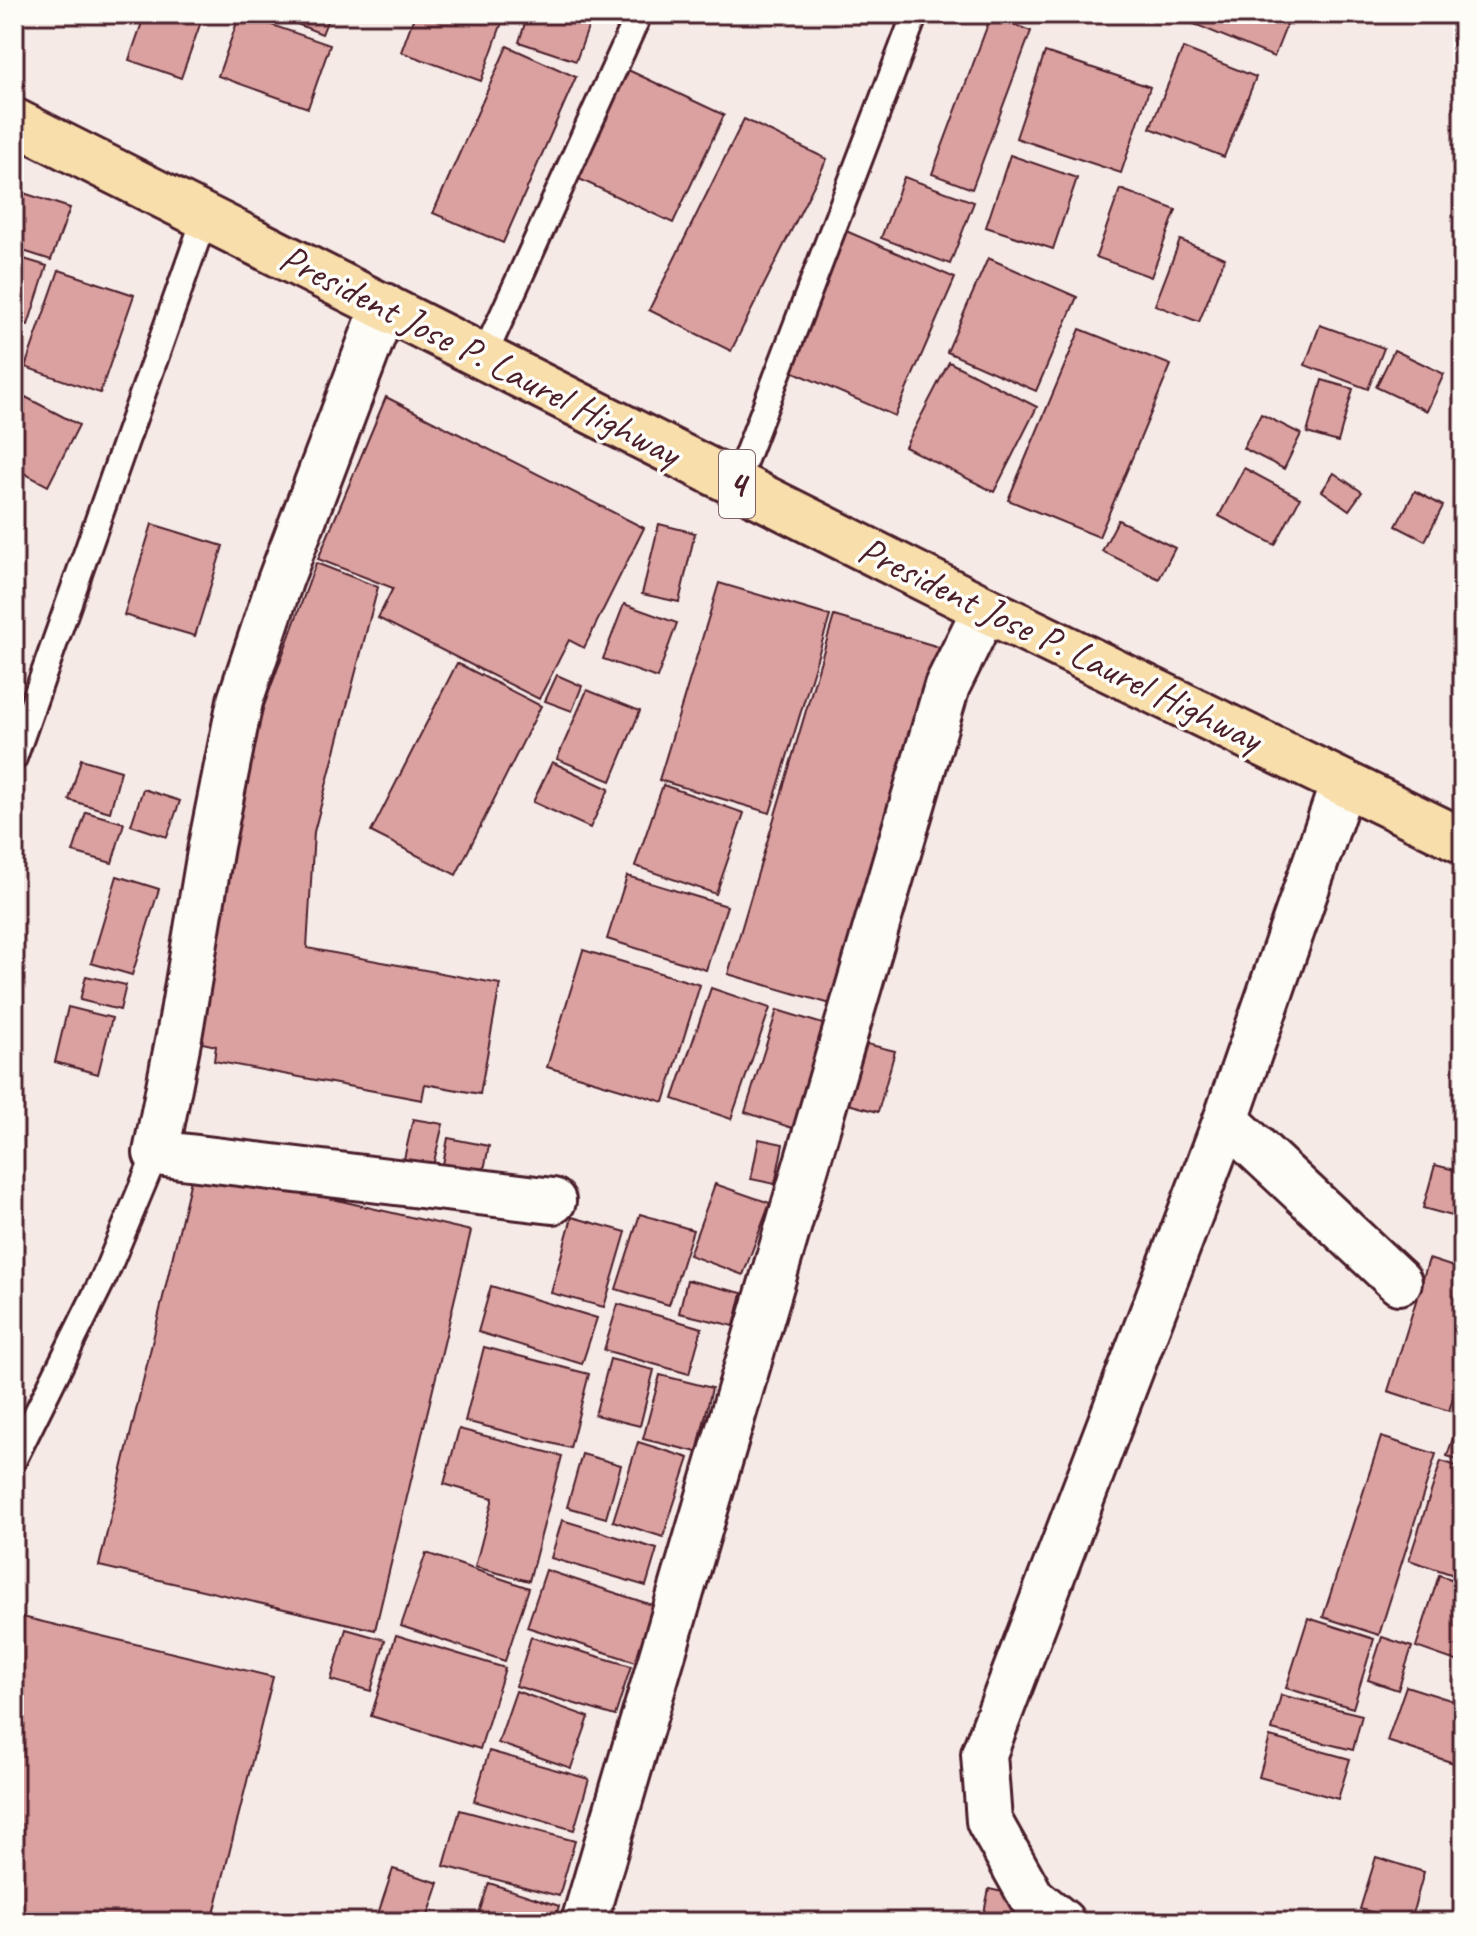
<svg xmlns="http://www.w3.org/2000/svg" width="1477" height="1936" font-family="Caveat,sans-serif">
  <style>
    .building { fill: #dba1a0; stroke: #4a1f2b; stroke-width: 2 }
    .lines { fill: none; stroke-linecap: round; stroke-linejoin: round }
    .service-casing { stroke: #4a1f2b; stroke-width: 30 }
    .minor-casing { stroke: #4a1f2b; stroke-width: 50 }
    .trunk-casing { stroke: #4a1f2b; stroke-width: 50 }
    .service { stroke: #fdfcf7; stroke-width: 24 }
    .minor { stroke: #fdfcf7; stroke-width: 44 }
    .trunk { stroke: #f8deab; stroke-width: 44 }
    .labels { text-anchor: middle; dominant-baseline: central; stroke-width: 7; stroke-linejoin: round; paint-order: stroke }
    .shield { fill: #fdfcf7; stroke: #806168; stroke-width: 2 }
    .shield-label { font-size: 38px; font-weight: bold; fill: #4a1f2b }
    .street-label { font-size: 40px; fill: #4a1f2b; stroke: #fdfcf7 }
  </style>
  <rect width="100%" height="100%" fill="#f6eae6"/>
  <filter id="ink" filterUnits="userSpaceOnUse"><feTurbulence type="fractalNoise" baseFrequency=".0125" numOctaves="2"/><feDisplacementMap in="SourceGraphic" scale="16" xChannelSelector="R" yChannelSelector="G"/><feConvolveMatrix kernelMatrix="1 2 1 2 8 2 1 2 1" color-interpolation-filters="sRGB"/></filter>
  <g filter="url(#ink)">
    <g class="building">
      <path d="M145 14 203 16 181 78 129 60Z"/>
      <path d="M240 14 330 45 308 108 218 76Z"/>
      <path d="M272 14H330L322 34Z"/>
      <path d="M415 14H505L481 81 401 52Z"/>
      <path d="M528 14H593L576 61 519 42Z"/>
      <path d="M1183 14H1291L1274 57 1182 19Z"/>
      <path d="M991 16 1031 31 972 189 932 174Z"/>
      <path d="M507 46 576 77 503 243 433 213Z"/>
      <path d="M1183 48 1256 77 1224 157 1150 128Z"/>
      <path d="M1045 52 1150 87 1121 173 1016 138Z"/>
      <path d="M626 69 724 115 673 223 575 177Z"/>
      <path d="M744 119 827 159 731 351 649 310Z"/>
      <path d="M1010 155 1077 178 1053 249 986 227Z"/>
      <path d="M904 177 974 202 950 264 881 238Z"/>
      <path d="M1120 189 1176 210 1151 277 1096 257Z"/>
      <path d="M14 190 70 208 51 260 14 248Z"/>
      <path d="M846 231 955 278 895 416 787 369Z"/>
      <path d="M1180 240 1225 258 1199 322 1155 305Z"/>
      <path d="M14 256 47 266 28 325 14 320Z"/>
      <path d="M988 258 1077 297 1036 391 947 352Z"/>
      <path d="M59 270 134 295 100 393 25 367Z"/>
      <path d="M1320 325 1384 348 1368 389 1305 365Z"/>
      <path d="M1080 329 1171 365 1099 537 1008 500Z"/>
      <path d="M1394 350 1444 374 1427 411 1376 387Z"/>
      <path d="M949 362 1037 407 994 492 905 447Z"/>
      <path d="M1322 380 1353 389 1338 442 1307 433Z"/>
      <path d="M14 391 79 425 48 486 14 468Z"/>
      <path d="M386 397 644 528 584 648 569 640 539 699 378 618 393 588 318 559Z"/>
      <path d="M1261 414 1301 434 1284 469 1243 448Z"/>
      <path d="M1244 468 1300 498 1275 545 1219 516Z"/>
      <path d="M1334 473 1362 492 1349 510 1322 491Z"/>
      <path d="M1415 491 1443 506 1425 541 1396 526Z"/>
      <path d="M1118 520 1175 548 1159 579 1102 551Z"/>
      <path d="M152 524 223 546 195 636 124 615Z"/>
      <path d="M659 524 695 533 679 602 642 594Z"/>
      <path d="M316 563 378 587 314 832 307 948 500 984 480 1094 425 1084 422 1100 214 1061 216 1046 198 1042 225 813Z"/>
      <path d="M719 583 830 616 770 813 659 780Z"/>
      <path d="M624 604 677 623 657 678 603 659Z"/>
      <path d="M834 616 939 647 834 1005 728 974Z"/>
      <path d="M457 663 541 706 456 875 371 832Z"/>
      <path d="M557 675 582 686 572 711 545 701Z"/>
      <path d="M587 690 640 711 611 781 557 759Z"/>
      <path d="M81 759 121 771 110 812 69 800Z"/>
      <path d="M552 762 609 789 590 828 533 802Z"/>
      <path d="M663 785 744 813 716 894 635 866Z"/>
      <path d="M143 789 180 801 167 837 131 825Z"/>
      <path d="M86 812 124 823 112 863 73 852Z"/>
      <path d="M117 876 159 889 132 975 91 963Z"/>
      <path d="M627 876 727 906 706 970 607 939Z"/>
      <path d="M583 950 700 985 664 1102 547 1067Z"/>
      <path d="M86 976 126 985 120 1010 80 1000Z"/>
      <path d="M711 988 770 1008 731 1119 673 1099Z"/>
      <path d="M68 1007 112 1018 98 1074 55 1062Z"/>
      <path d="M777 1010 829 1026 795 1129 745 1112Z"/>
      <path d="M859 1042 895 1051 878 1112 844 1103Z"/>
      <path d="M413 1119 443 1124 431 1174 402 1168Z"/>
      <path d="M448 1138 489 1146 482 1179 442 1170Z"/>
      <path d="M759 1139 783 1144 775 1184 751 1179Z"/>
      <path d="M1435 1165 1463 1172V1219L1423 1208Z"/>
      <path d="M194 1167 471 1231 375 1630 99 1566Z"/>
      <path d="M715 1184 770 1203 743 1275 689 1255Z"/>
      <path d="M640 1214 693 1230 669 1305 616 1289Z"/>
      <path d="M572 1217 626 1232 604 1307 551 1293Z"/>
      <path d="M1429 1259 1463 1270V1365L1449 1411 1388 1391Z"/>
      <path d="M687 1280 742 1293 734 1326 679 1313Z"/>
      <path d="M491 1286 597 1318 582 1364 478 1332Z"/>
      <path d="M618 1304 702 1328 689 1374 604 1350Z"/>
      <path d="M484 1347 589 1374 570 1448 465 1421Z"/>
      <path d="M610 1359 654 1370 640 1426 595 1415Z"/>
      <path d="M660 1375 712 1388 697 1452 643 1439Z"/>
      <path d="M1463 1408V1461L1447 1456Z"/>
      <path d="M459 1429 562 1456 529 1581 475 1567 493 1498 444 1484Z"/>
      <path d="M1381 1437 1436 1454 1379 1635 1323 1617Z"/>
      <path d="M638 1442 689 1458 663 1537 613 1521Z"/>
      <path d="M582 1454 621 1465 606 1518 567 1507Z"/>
      <path d="M1441 1461 1463 1468V1578L1409 1560Z"/>
      <path d="M562 1520 657 1549 646 1586 551 1558Z"/>
      <path d="M426 1553 529 1588 505 1661 401 1626Z"/>
      <path d="M546 1570 661 1608 642 1664 527 1627Z"/>
      <path d="M1439 1575 1463 1583V1650L1459 1662 1416 1647Z"/>
      <path d="M14 1615 273 1677 212 1922H14Z"/>
      <path d="M1308 1618 1374 1639 1353 1708 1286 1688Z"/>
      <path d="M346 1629 385 1640 371 1691 331 1680Z"/>
      <path d="M396 1635 505 1668 480 1749 371 1716Z"/>
      <path d="M531 1637 631 1666 615 1716 516 1686Z"/>
      <path d="M1382 1637 1412 1647 1398 1690 1368 1680Z"/>
      <path d="M1406 1686 1463 1704V1766L1387 1741Z"/>
      <path d="M516 1691 589 1717 571 1768 498 1743Z"/>
      <path d="M1281 1695 1362 1715 1353 1750 1272 1730Z"/>
      <path d="M1270 1737 1350 1759 1338 1799 1259 1777Z"/>
      <path d="M489 1751 589 1779 574 1830 474 1801Z"/>
      <path d="M460 1810 575 1841 559 1896 444 1866Z"/>
      <path d="M1376 1857 1424 1872 1410 1922 1360 1909Z"/>
      <path d="M393 1869 439 1883 426 1922 376 1920Z"/>
      <path d="M489 1883 559 1906 554 1922H476Z"/>
      <path d="M989 1889 1021 1896 1016 1922H982Z"/>
    </g>
    <g class="lines">
      <g class="service-casing">
        <g id="service">
          <path d="M484 356 639 14"/>
          <path d="M736 483 915 14"/>
          <path d="M14 758 205 217"/>
          <path d="M14 1459 105 1275 156 1153"/>
        </g>
      </g>
      <g class="minor-casing">
        <g id="minor">
          <path d="M384 306 280 581 240 701 211 846 180 1031 156 1153 553 1201"/>
          <path d="M1226 1120 1399 1282"/>
          <path d="M584 1922 947 686 985 609"/>
          <path d="M1062 1922 1032 1898 989 1821 984 1754 1226 1120 1343 783"/>
        </g>
      </g>
      <g class="trunk-casing">
        <path id="trunk" d="M14 121 985 609 1463 841"/>
      </g>
      <use href="#service" class="service"/>
      <use href="#minor" class="minor"/>
      <use href="#trunk" class="trunk"/>
    </g>
  </g>
  <g class="labels">
    <rect class="shield" x="719" y="450" width="36" height="68" rx="6"/>
    <g class="shield-label">
      <text x="737" y="484">4</text>
    </g>
    <g class="street-label">
      <text transform="translate(480 355) rotate(27)">President Jose P. Laurel Highway</text>
      <text transform="translate(1060 644) rotate(26)">President Jose P. Laurel Highway</text>
    </g>
  </g>
  <rect width="1477" height="1936" fill="none" stroke="#fdfcf7" stroke-width="48"/>
  <rect x="24" y="24" width="1429" height="1888" fill="none" stroke="#4a1f2b" stroke-width="3" filter="url(#ink)"/>
</svg>
